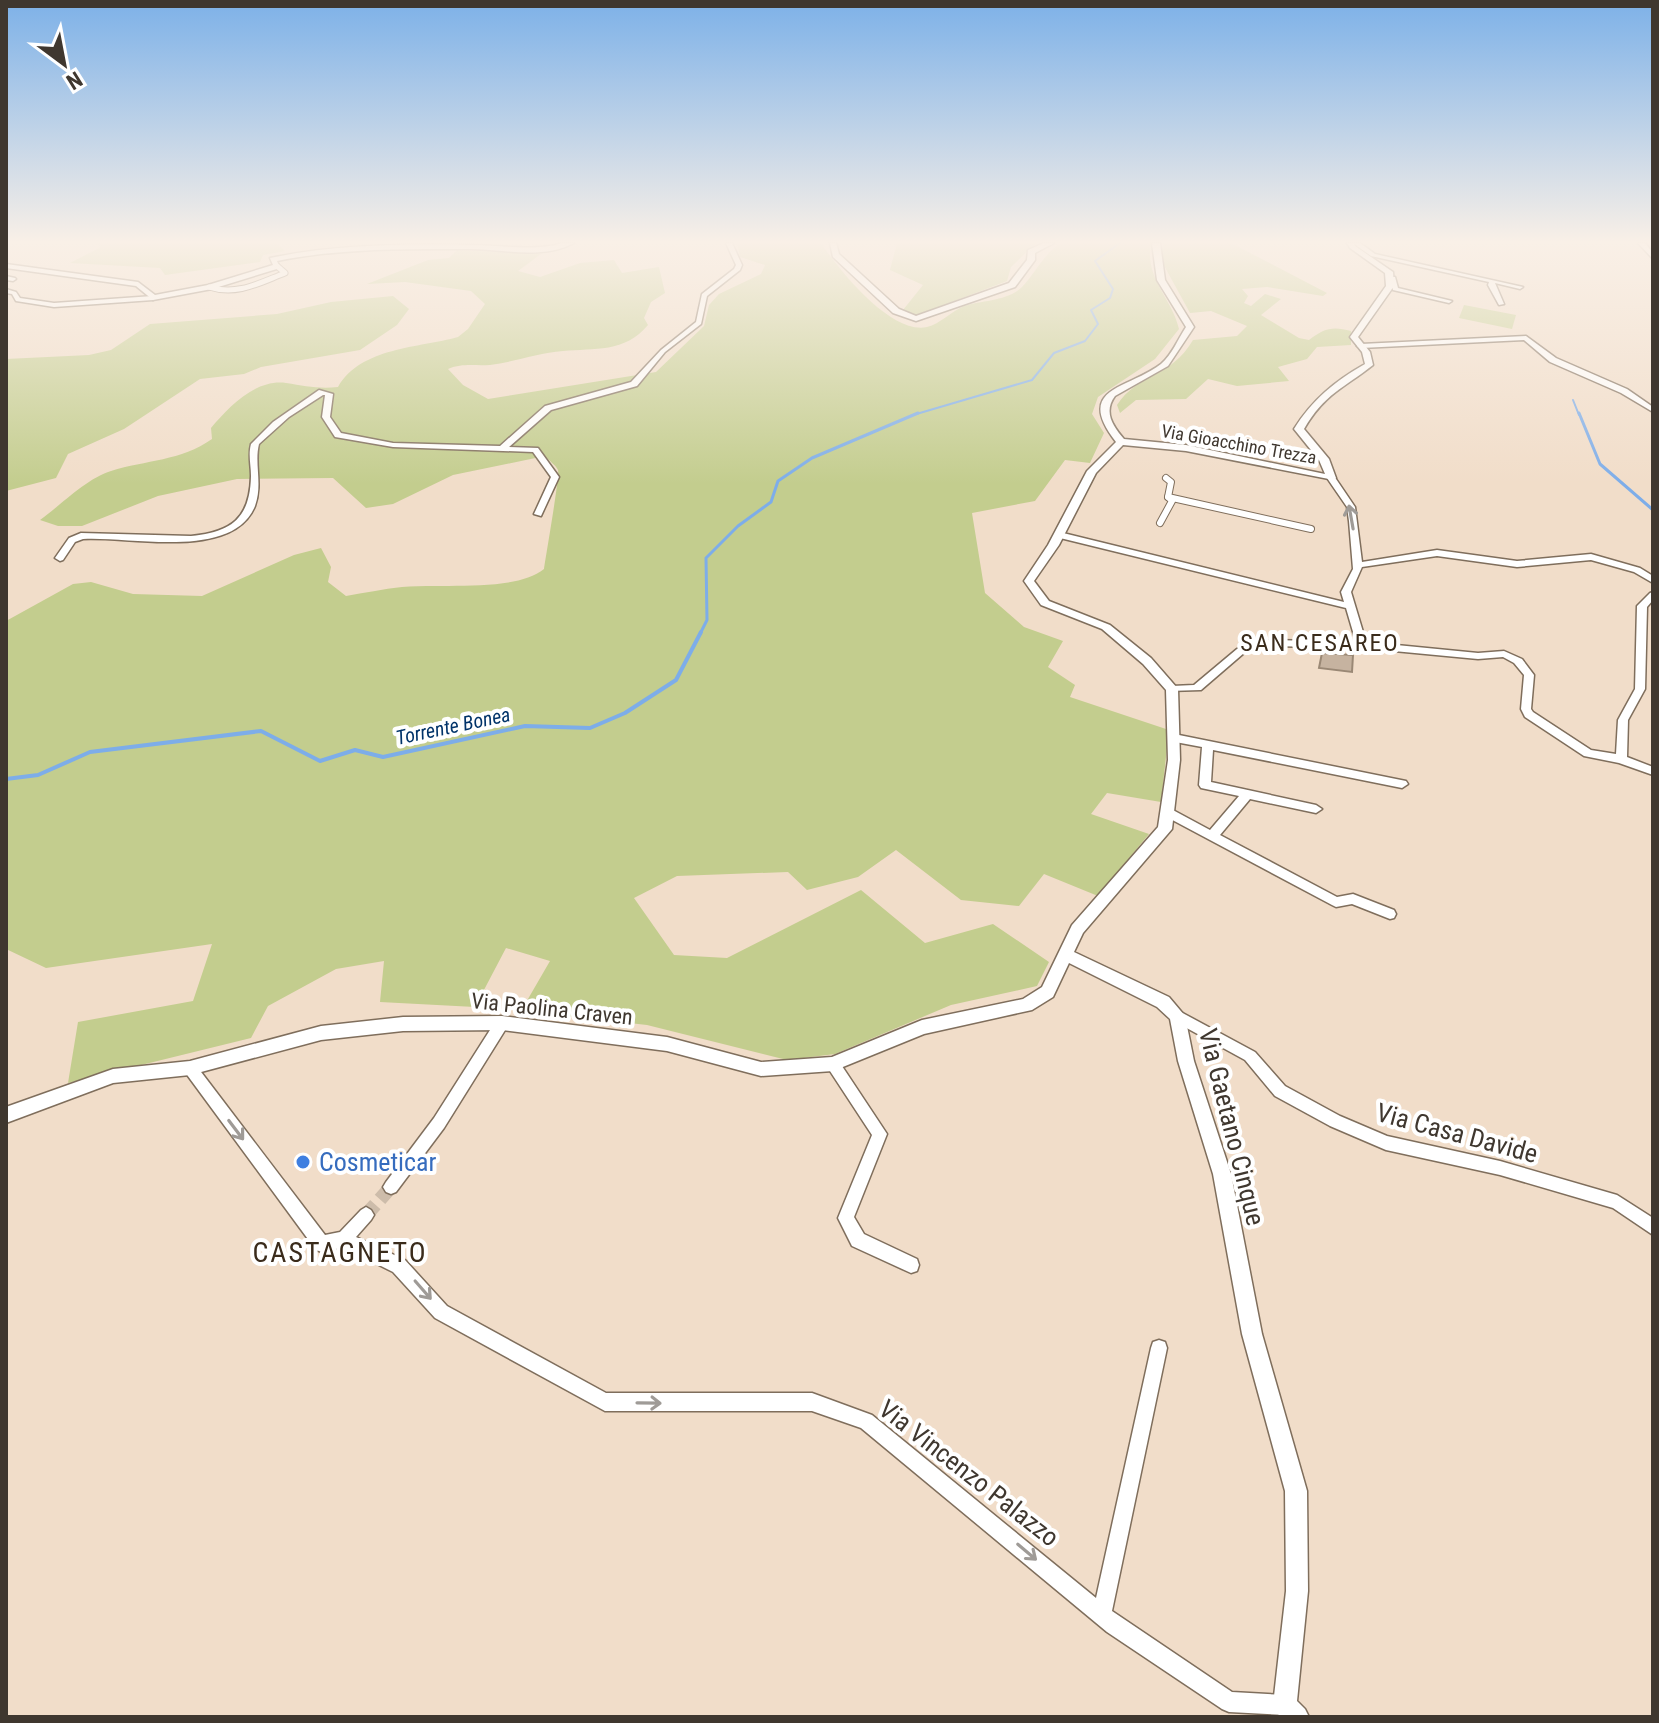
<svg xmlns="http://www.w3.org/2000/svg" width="1659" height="1723" font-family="'Roboto Condensed',sans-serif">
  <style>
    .green { fill: #c3cd8e }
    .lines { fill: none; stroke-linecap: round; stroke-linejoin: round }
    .stream-far2 { stroke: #7dade9; stroke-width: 2 }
    .stream-far1 { stroke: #7dade9; stroke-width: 3 }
    .stream { stroke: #7dade9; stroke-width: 4 }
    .building { fill: #c6b3a0; stroke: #9a8875; stroke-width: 2 }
    .minor-tunnel { stroke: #cdbcaa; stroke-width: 14; stroke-dasharray: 14 7; stroke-linecap: butt }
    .pedestrian-far1-casing { stroke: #7f6e5c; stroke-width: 7 }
    .pedestrian-casing { stroke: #7f6e5c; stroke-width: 8 }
    .minor-casing { stroke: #7f6e5c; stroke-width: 3 }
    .tertiary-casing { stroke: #7f6e5c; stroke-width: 3 }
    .pedestrian-far1 { stroke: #fff; stroke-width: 5 }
    .pedestrian { stroke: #fff; stroke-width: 6 }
    .minor { fill: #fff; fill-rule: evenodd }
    .tertiary { fill: #fff; fill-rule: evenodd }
    .oneway { stroke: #9f9b97 }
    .shop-dot { fill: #3f7fe0; stroke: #fff; stroke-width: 3 }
    .labels { text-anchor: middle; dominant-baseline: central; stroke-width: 8; stroke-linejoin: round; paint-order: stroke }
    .far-street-label { font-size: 18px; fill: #3f372f; stroke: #fff }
    .far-water-label { font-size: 20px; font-style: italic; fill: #013369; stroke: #fff }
    .street-label { font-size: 22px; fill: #3f372f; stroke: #fff }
    .neighbourhood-label { font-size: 24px; letter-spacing: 2px; fill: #3a2b1b; stroke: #fff }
    .near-street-label { font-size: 26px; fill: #3f372f; stroke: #fff }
    .near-shop-label { font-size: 26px; fill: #366cbe; stroke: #fff; text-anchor: start }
    .near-neighbourhood-label { font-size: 28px; letter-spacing: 2px; fill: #3a2b1b; stroke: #fff }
  </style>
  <rect width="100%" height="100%" fill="#f1ddc9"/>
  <g class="green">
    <path d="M95 243H276L285 251 263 255 260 262 165 275 160 268 70 263 101 247Z"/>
    <path d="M737 243H821C839 270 891 335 927 327 940 324 952 311 964 306 982 300 1008 301 1022 287 1035 274 1046 250 1062 243H1151C1144 278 1172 298 1179 329L1155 359 1098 397 1092 414 1104 433 1090 463 1065 460 1035 501 972 513 985 593 1024 627 1063 641 1048 667 1075 685 1070 697 1169 730 1161 802 1107 793 1091 814 1149 834 1098 896 1044 874 1019 906 961 900 896 850 858 877 807 890 788 872 677 876 634 898 674 955 727 958 861 890 925 943 993 924 1049 962 1037 986 951 1005 835 1054 787 1060 647 1025 521 1011 550 961 506 948 475 1007 380 1002 384 961 336 969 268 1006 251 1038 68 1083 78 1022 193 1001 212 944 46 968 6 949V621L73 584 91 582 133 594 202 596 294 555 321 548 331 567 328 582 346 596C364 593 383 589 402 587 440 583 514 593 544 569 546 555 560 475 558 470 556 465 548 460 545 456L453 475 393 504 366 508 333 478 237 479 158 496 82 526H58L40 520C61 505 87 478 111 471 146 460 181 461 212 439L211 428C229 407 255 379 286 383 305 386 318 389 338 387 361 347 419 348 458 337L468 329 485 304 471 291 405 282 367 284 428 260 449 258 457 250 541 254 518 271 540 277 580 263 614 260 622 273 659 267 665 293 651 302 644 318 648 325C625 353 594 348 563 351 538 353 514 362 490 365 473 366 463 363 448 369L463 385 488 399 656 372 704 326 709 305 719 294 761 274 765 265 740 257Z"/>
    <path d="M897 243H1036L1011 267 1007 281 915 316 903 310 923 285 890 270Z"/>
    <path d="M1163 243H1231L1327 293 1323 296 1267 287 1242 289 1248 296 1244 303 1251 306 1265 294 1281 299 1261 315 1299 338 1309 340C1324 328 1333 326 1351 331V345L1317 347 1307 359 1278 367 1289 381 1237 386 1208 379 1186 399 1136 400 1120 413 1117 405C1138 373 1170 379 1193 340L1237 336 1247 326 1211 311 1190 313 1161 260Z"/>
    <path d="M393 296 409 309 397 325 360 350 261 367 244 374 200 379 124 429 68 454 56 478 6 491V359L89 355 111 350 150 324 277 314 331 302Z"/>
    <path d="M1464 305 1516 315 1512 329 1459 318Z"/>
  </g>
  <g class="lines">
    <g class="stream-far2">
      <path d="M1573 400 1579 415"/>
      <path d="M913 415 1032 380 1054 353 1085 341 1098 324 1091 310 1110 298 1113 289 1095 261 1120 243"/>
    </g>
    <g class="stream-far1">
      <path d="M1579 413 1600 464 1653 510"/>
      <path d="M700 634 707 620 706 558 738 526 771 502 778 481 812 458 918 413"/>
    </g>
    <path class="stream" d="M6 779 38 775 90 752 261 731 320 761 355 750 383 757 525 726 590 728 625 713 676 680 701 632"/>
  </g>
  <path class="building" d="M1322 653 1353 655 1352 672 1319 668Z"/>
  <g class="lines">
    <path class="minor-tunnel" d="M366 1215 391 1187"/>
    <g class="pedestrian-far1-casing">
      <path id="pedestrian-far1" d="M209 287C237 296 259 283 285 273L277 266"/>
    </g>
    <g class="pedestrian-casing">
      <g id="pedestrian">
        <path d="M1168 497 1311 529"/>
        <path d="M1160 523 1172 501 1168 497 1171 482 1166 478"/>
      </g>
    </g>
    <g class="minor-casing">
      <g id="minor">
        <path d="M726 243H732L742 265 740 270 707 296 701 324 665 352 637 386 551 410 509 447 538 448 559 477 541 516 534 514 551 477 533 452 393 447 335 437 322 417 325 395H323L289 417 259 444C254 464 263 484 255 506 233 561 129 536 83 539L75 542 63 560 60 561 55 558 69 538 81 533 191 536C231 532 250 519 251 476 251 465 248 455 251 444L273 422 319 390 333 394 330 417 341 433 393 443 500 446 545 406 631 382 661 350 696 322 702 294 734 269 736 265Z"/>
        <path d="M1353 243H1360L1375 254 1523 287 1520 289 1495 283 1504 304 1499 305 1488 285 1489 282 1371 256Z"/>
        <path d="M6 276 15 278 16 279 13 281 6 280Z"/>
        <path d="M1387 277H1395L1398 288 1452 301 1449 303 1393 290 1390 280 1387 279Z"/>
        <path d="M6 289 16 292 20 298 54 303 153 296 156 298 153 300 54 307 16 301 12 294 6 293Z"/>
        <path d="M1526 336 1556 358 1627 389 1653 407V412L1621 393 1550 362 1524 340 1361 348 1357 346 1361 344Z"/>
        <path d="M1328 476H1334L1355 507 1362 562 1437 550 1517 561 1591 554 1640 568 1653 576V583L1634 572 1591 560 1517 567 1437 556 1362 567 1351 592 1366 642 1478 653 1504 651 1522 659 1534 675 1531 709 1533 712 1591 750 1616 754 1618 720 1635 689 1637 606 1650 593 1653 592V600L1647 607 1645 689 1628 720 1627 757 1653 767V775L1619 763 1584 756 1525 717 1521 709 1524 675 1514 663 1503 657 1478 659 1362 648 1272 646 1244 653 1201 690 1168 691 1167 689 1172 686 1194 685 1237 649 1272 640 1356 642 1346 608 1056 537 1055 535 1059 532 1344 602 1341 592 1353 569 1349 521 1347 507 1327 478Z"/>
        <path d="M1174 734 1406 781 1408 784 1402 788 1213 750 1211 782 1316 805 1322 809 1316 813 1250 799 1220 835 1337 897 1353 894 1394 910 1396 914 1394 918 1390 919 1352 904 1336 907 1332 905 1163 815 1161 812 1163 809H1171L1210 830 1239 796 1201 788 1199 785 1202 747 1170 741 1169 738Z"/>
        <path d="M1177 1010 1255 1052 1285 1086 1340 1116 1387 1136 1500 1161 1617 1195 1653 1218V1235L1613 1208 1500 1175 1386 1150 1330 1126 1275 1096 1245 1060 1172 1020 1170 1016 1172 1012Z"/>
        <path d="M502 1017 507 1019 509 1023 507 1027 444 1128 396 1192 391 1194 386 1192 383 1187 386 1182 434 1118 497 1019Z"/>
        <path d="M833 1058 838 1060 887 1134 854 1217 864 1234 917 1259 919 1265 917 1271 911 1273 852 1246 838 1218 872 1135 828 1068 826 1064 828 1060Z"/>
        <path d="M190 1062 195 1064 325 1235 340 1232 361 1210 366 1207 371 1210 374 1215 371 1220 356 1237 405 1260 447 1306 606 1393H812L872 1415 1096 1598 1151 1348 1153 1342 1159 1340 1165 1342 1167 1348 1112 1611 1232 1692 1285 1695 1292 1698 1295 1705 1292 1712 1285 1715 1229 1712 1222 1709 1107 1632 861 1428 812 1411H605L435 1318 393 1272 343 1247 322 1252 316 1250 185 1072 183 1068 185 1064Z"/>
      </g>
    </g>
    <g class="tertiary-casing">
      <g id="tertiary">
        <path d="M563 243H574C543 260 503 249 470 249 405 249 341 248 277 261L280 268 212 289 153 300 136 286 6 268V264L138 282 155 295 208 285 273 265 270 258C336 244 404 244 472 245 502 245 533 252 563 243Z"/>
        <path d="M830 243H836L839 254 899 309 916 316 1009 283 1027 260 1028 250 1044 243H1054L1035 253V260L1015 287 916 321 893 313 833 257Z"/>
        <path d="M1152 243H1160L1165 280 1194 327 1168 366 1115 396C1103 412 1113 426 1124 439L1186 445 1325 474 1319 460 1294 429C1312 400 1335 381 1365 364L1362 352 1350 337 1386 286 1385 273 1350 248 1347 243H1354L1355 246 1393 272 1394 286 1358 337 1370 352 1373 365C1344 388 1324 394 1304 429L1329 459 1336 478 1334 480 1186 451 1123 445 1096 473 1059 545 1034 581 1049 601 1110 625 1151 658 1178 689 1180 760 1172 829 1083 933 1074 952 1169 997 1185 1016 1194 1061 1231 1174 1262 1334 1307 1491 1308 1591 1297 1701 1305 1709 1309 1717H1280L1273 1705 1286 1591 1285 1491 1242 1334 1213 1174 1178 1061 1170 1019 1157 1007 1069 963 1053 997 1032 1010 924 1034 833 1071 761 1076 667 1051 502 1030 403 1031 321 1040 190 1075 113 1083 6 1123V1107L113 1069 190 1061 321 1026 403 1017 502 1016 667 1037 761 1062 832 1057 922 1020 1023 999 1042 987 1072 925 1158 827 1168 760 1166 690 1143 664 1102 629 1041 605 1024 581 1048 545 1087 471 1116 442C1073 387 1129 389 1161 364 1172 355 1178 339 1186 327L1157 280Z"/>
        <path d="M1638 243H1645L1653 253V259Z"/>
      </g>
    </g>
    <use href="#pedestrian-far1" class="pedestrian-far1"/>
    <use href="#pedestrian" class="pedestrian"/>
    <use href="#minor" class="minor"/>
    <use href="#tertiary" class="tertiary"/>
  </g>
  <defs><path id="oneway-shaft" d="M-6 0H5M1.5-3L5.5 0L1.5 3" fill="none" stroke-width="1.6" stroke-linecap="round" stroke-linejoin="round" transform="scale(2)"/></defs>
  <g class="oneway">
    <use href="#oneway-shaft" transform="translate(1351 517) rotate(-100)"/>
    <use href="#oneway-shaft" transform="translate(236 1130) rotate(53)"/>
    <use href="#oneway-shaft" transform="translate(423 1290) rotate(49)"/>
    <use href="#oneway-shaft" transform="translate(649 1403) rotate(1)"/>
    <use href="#oneway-shaft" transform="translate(1027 1552) rotate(40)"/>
  </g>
  <linearGradient id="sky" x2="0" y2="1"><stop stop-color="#7db1e8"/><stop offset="0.5" stop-color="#f9f0e7"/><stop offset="1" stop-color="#f9f0e7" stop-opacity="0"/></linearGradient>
  <rect width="1659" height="484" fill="url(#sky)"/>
  <circle class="shop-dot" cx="303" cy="1162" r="8"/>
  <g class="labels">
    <g class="far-street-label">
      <text transform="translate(1239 444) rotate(10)">Via Gioacchino Trezza</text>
    </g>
    <g class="far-water-label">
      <text transform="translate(453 726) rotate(-12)">Torrente Bonea</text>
    </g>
    <g class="street-label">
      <text transform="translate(552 1009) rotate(6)">Via Paolina Craven</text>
    </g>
    <g class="neighbourhood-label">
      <text x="1320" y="643">SAN CESAREO</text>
    </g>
    <g class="near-street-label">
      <text transform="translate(1232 1127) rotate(76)">Via Gaetano Cinque</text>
      <text transform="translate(1457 1133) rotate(15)">Via Casa Davide</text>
      <text transform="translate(969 1473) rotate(38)">Via Vincenzo Palazzo</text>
    </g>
    <g class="near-shop-label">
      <text x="319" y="1162">Cosmeticar</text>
    </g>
    <g class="near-neighbourhood-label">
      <text x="340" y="1252">CASTAGNETO</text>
    </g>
  </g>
  <rect width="1659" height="1723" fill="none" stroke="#3f372f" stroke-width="16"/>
  <g transform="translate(64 64) rotate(148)" stroke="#ffffff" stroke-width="6" paint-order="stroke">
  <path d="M0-6L14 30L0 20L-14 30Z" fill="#3f372f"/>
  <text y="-12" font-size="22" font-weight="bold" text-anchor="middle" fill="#3f372f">N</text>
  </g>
</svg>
